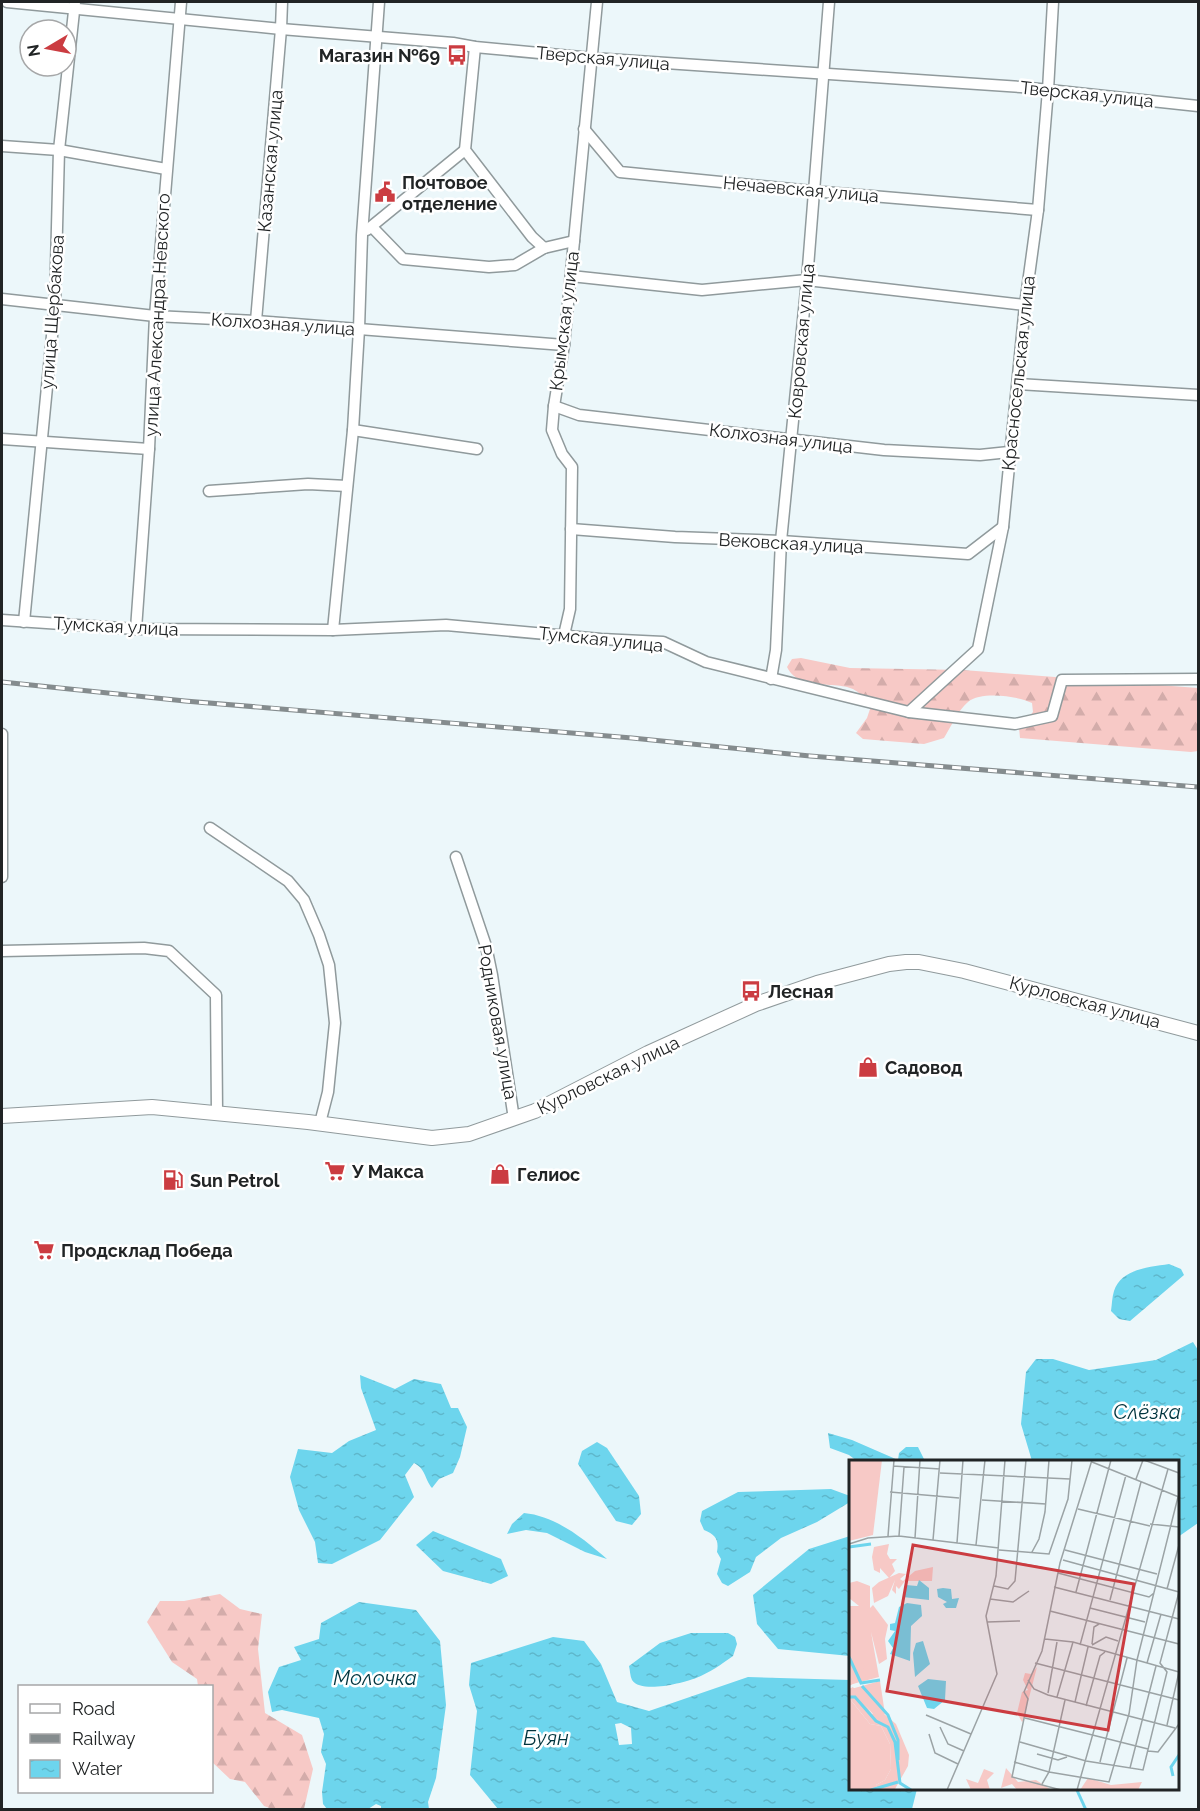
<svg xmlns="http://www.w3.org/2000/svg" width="1200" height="1811" font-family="Raleway,sans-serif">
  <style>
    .forest { fill: url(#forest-firs) }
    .water { fill: url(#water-ripples); fill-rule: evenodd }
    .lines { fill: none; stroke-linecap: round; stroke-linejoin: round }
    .stream { stroke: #6dd5ed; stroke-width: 3 }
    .minor-casing { stroke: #909a9c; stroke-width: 13 }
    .major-casing { stroke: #909a9c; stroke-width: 16 }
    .minor { stroke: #fff; stroke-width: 10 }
    .major { stroke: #fff; stroke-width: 14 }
    .rail-casing { stroke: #858c8e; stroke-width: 5 }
    .rail { stroke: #fff; stroke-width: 3; stroke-dasharray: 9; stroke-linecap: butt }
    .labels { text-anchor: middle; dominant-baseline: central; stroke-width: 5; stroke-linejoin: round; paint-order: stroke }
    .poi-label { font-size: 18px; font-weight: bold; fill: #212425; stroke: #fff; text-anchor: start }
    .street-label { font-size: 18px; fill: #212425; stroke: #fff }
    .water-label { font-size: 20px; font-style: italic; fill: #00343e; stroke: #fff }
    .inset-river { fill: none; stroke: #6dd5ed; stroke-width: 3 }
    .inset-road { fill: none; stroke: #9ba3a5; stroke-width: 1.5 }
    .view { fill: #cb3c41; fill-opacity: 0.15; stroke: #cb3c41; stroke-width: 3 }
    .inset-edge { fill: none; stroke: #212425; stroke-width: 3 }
  </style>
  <defs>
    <pattern id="forest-firs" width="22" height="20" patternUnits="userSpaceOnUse" patternTransform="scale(1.5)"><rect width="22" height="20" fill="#f7c9c6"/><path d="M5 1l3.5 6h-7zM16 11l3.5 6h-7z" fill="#d3acaa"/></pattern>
    <pattern id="water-ripples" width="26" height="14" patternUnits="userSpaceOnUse" patternTransform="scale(1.5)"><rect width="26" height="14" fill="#6dd5ed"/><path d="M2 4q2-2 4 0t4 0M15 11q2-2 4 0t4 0" fill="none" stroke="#5eb7cb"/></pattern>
  </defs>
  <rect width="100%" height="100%" fill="#ecf7fa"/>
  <g class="forest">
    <path d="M801 658 850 668 963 670 1198 688V751L1191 752 1020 738 1019 728 1033 712 1032 703C1018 696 981 691 968 702 958 710 951 727 944 738L924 744 863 739 856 733 867 718 870 709C867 704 863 697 859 693 842 677 801 695 787 667L792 659Z"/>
    <path d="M220 1594 240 1609 262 1614 258 1649 265 1713 302 1735 313 1769 304 1809H272L264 1806 245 1782 230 1779 212 1762V1686H198L197 1679 172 1662 147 1622 160 1601H184Z"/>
  </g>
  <g class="water">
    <path d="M1169 1264 1181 1269 1184 1275 1130 1321 1119 1319 1111 1311C1112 1304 1112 1297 1114 1291 1121 1269 1149 1267 1169 1264Z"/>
    <path d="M1193 1342 1198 1350V1523L1178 1537V1462L1032 1461 1021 1424 1026 1372 1036 1359H1053L1089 1370 1156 1360Z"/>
    <path d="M360 1375 395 1389 414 1379 441 1384 451 1408H458L467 1427 460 1457 453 1473 439 1479 432 1488C424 1478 426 1469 414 1463L405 1475 414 1497 380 1540 332 1564 318 1563 315 1542 299 1510 290 1477 298 1449 332 1453 349 1441 376 1430 361 1388Z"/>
    <path d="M828 1433 852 1440 898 1460 899 1453 906 1447H918L925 1461H857L849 1455 830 1448Z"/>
    <path d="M597 1442 607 1448 639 1496 641 1514 632 1525 616 1521 578 1464 582 1451Z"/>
    <path d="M831 1489 850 1496V1502L817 1522 781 1538 756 1557 750 1572 728 1586 722 1583 717 1574 721 1559 717 1552C719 1540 716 1535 704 1530L700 1521 702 1511 738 1492Z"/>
    <path d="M524 1513C556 1516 584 1539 607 1559L585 1552 547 1533 526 1530 507 1534 512 1524Z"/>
    <path d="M433 1531 501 1559 508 1576 491 1584 443 1571 416 1545Z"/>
    <path d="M850 1536V1656L778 1649 757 1624 753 1595 809 1549Z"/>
    <path d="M359 1602 416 1610 440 1641 446 1705 436 1778 428 1802 429 1809H381V1806L376 1804 368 1809H327L323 1804 322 1792 326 1764 321 1752 324 1734 319 1718 282 1710 272 1712 268 1692 279 1667 301 1660 294 1647 319 1639 321 1623Z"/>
    <path d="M691 1633H728L735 1637 737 1644 733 1656C722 1664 709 1673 696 1678 683 1683 641 1694 632 1680 630 1676 630 1670 629 1666L660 1643Z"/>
    <path d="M553 1637 584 1641 601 1664 617 1702 649 1711 748 1677 850 1680V1788L917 1789 912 1809H498L470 1775 477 1711 469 1685 471 1663ZM621 1723 631 1728 632 1744 619 1745 615 1724Z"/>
  </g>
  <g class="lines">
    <path class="stream" d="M1076 1788 1086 1810"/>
    <g class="minor-casing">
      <g id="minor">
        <path d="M7 2 281 29 453 43 475 47 592 58 1021 87 1198 106"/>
        <path d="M475 47 465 150 532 237 544 248"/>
        <path d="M584 129 620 172 812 191 1038 210"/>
        <path d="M2 146 59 150 166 169"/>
        <path d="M372 227 403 259 489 267 515 265 544 248 574 241"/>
        <path d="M367 230 465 150"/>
        <path d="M571 276 702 290 807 280 1025 305"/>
        <path d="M2 299 155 316 256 321 564 345"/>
        <path d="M256 321 281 29 282 2"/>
        <path d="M1018 384 1198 395"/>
        <path d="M554 406 579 415 884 450 980 455 1009 452"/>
        <path d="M353 430 477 449"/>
        <path d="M2 439 149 449"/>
        <path d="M209 491 308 484 347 486"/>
        <path d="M571 529 675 537 781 541 968 554 1003 527"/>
        <path d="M2 620 136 629 333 630 446 625 601 639 663 642 706 662 909 712 1015 724 1052 716 1062 680 1198 679"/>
        <path d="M24 622 55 305 59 150 75 2"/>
        <path d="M136 629 149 449 155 316 181 2"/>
        <path d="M333 630 353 430 359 329 362 235 379 2"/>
        <path d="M564 635 570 609 572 467 562 454 552 430 554 406 564 345 597 2"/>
        <path d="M771 679 776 650 781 541 807 280 829 2"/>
        <path d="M909 712 978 649 1003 527 1025 305 1038 210 1048 90 1053 2"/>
        <path d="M210 828 288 881 304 900 319 935 329 965 335 1023 328 1092 320 1123"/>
        <path d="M456 857 486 946 492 975 514 1119"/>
        <path d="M2 877V734"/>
        <path d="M2 951 144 948 169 951 216 995 217 1112"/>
      </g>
    </g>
    <g class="major-casing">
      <path id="major" d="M2 1116 152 1107 308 1122 432 1138 469 1134 535 1111 648 1053 756 1004 817 983 889 964 906 962H919L964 971 1198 1033"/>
    </g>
    <use href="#minor" class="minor"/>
    <use href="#major" class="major"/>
    <g class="rail-casing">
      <path id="rail" d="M2 682 185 701 632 738 810 756 1198 787"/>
    </g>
    <use href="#rail" class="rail"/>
  </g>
  <defs>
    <g id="bus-bare" transform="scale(1.62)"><path d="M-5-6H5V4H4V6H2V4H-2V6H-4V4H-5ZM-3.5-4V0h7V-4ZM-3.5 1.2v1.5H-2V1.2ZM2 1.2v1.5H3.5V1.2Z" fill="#cb3c41" stroke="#fff" stroke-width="2.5" paint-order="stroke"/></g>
    <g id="civic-bare" transform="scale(1.62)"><path d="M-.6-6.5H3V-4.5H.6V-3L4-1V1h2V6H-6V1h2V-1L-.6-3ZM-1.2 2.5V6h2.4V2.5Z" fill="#cb3c41" stroke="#fff" stroke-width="2.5" paint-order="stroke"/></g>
    <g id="shop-bare" transform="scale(1.62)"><path d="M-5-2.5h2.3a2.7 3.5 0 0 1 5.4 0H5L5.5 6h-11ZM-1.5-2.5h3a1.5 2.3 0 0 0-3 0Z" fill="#cb3c41" stroke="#fff" stroke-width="2.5" paint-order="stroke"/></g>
    <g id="supermarket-bare" transform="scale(1.62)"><path d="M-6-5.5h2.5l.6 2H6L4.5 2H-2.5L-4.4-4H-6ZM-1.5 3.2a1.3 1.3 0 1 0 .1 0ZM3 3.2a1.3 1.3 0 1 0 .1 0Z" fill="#cb3c41" stroke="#fff" stroke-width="2.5" paint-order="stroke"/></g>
    <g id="fuel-bare" transform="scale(1.62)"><path d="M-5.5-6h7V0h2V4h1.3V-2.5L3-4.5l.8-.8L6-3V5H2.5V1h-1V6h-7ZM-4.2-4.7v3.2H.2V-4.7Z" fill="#cb3c41" stroke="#fff" stroke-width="2.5" paint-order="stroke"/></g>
  </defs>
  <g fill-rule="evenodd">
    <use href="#bus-bare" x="457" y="55"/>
    <use href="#civic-bare" x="385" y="192"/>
    <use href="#bus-bare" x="751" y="991"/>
    <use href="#shop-bare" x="868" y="1067"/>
    <use href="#supermarket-bare" x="335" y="1171"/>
    <use href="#shop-bare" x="500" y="1174"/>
    <use href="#fuel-bare" x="173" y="1180"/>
    <use href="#supermarket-bare" x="44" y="1250"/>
  </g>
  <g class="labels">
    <g class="poi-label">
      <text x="440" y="55" text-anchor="end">Магазин №69</text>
      <text x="402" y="182">Почтовое<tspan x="402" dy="21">отделение</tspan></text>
      <text x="768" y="991">Лесная</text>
      <text x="885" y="1067">Садовод</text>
      <text x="352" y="1171">У Макса</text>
      <text x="517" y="1174">Гелиос</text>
      <text x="190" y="1180">Sun Petrol</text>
      <text x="61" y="1250">Продсклад Победа</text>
    </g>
    <g class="street-label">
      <text transform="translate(603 58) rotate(5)">Тверская улица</text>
      <text transform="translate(1087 94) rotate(6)">Тверская улица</text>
      <text transform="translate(270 161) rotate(-85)">Казанская улица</text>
      <text transform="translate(801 189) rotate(5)">Нечаевская улица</text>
      <text transform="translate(52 312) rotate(-86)">улица Щербакова</text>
      <text transform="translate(157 315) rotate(-87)">улица Александра Невского</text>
      <text transform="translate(564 321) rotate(-83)">Крымская улица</text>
      <text transform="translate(283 324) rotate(4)">Колхозная улица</text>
      <text transform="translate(801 341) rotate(-85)">Ковровская улица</text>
      <text transform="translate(1018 373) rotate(-84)">Красносельская улица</text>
      <text transform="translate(781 438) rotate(7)">Колхозная улица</text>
      <text transform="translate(791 543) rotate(3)">Вековская улица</text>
      <text transform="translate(116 626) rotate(3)">Тумская улица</text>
      <text transform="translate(601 639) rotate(6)">Тумская улица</text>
      <text transform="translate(1085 1002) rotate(15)">Курловская улица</text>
      <text transform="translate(498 1022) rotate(80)">Родниковая улица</text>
      <text transform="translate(608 1075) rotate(-26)">Курловская улица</text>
    </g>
    <g class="water-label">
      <text x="1147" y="1412">Слёзка</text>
      <text x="375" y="1678">Молочка</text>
      <text x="546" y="1738">Буян</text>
    </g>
  </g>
  <g transform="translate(849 1460)">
    <rect width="330" height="330" fill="#ecf7fa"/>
    <path d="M40 84 38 94 41 99H48L43 104 46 111 40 118 31 108V113L25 110 23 97 25 87ZM84 107 83 121H56L50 129 47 126V134L43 130 46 120 39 136 25 143 23 128 30 122 50 113 57 114 51 119 54 121 66 111ZM8 121 21 126V148L24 145 39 165 36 179 38 199 30 204 22 172 30 217 0 225V141V146H10L0 138V123ZM188 207 174 261 173 262 168 253 173 232 179 230 174 220 176 213 182 214ZM31 221 36 254H24L2 229ZM0 238 21 264 32 266 41 284 42 309 36 320 27 325 28 330H0ZM157 308 169 322 187 320 201 329 217 330H168L163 324 152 328ZM135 309 145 313 138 320 141 330H122L117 319 129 323ZM239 318 262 325 293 322 289 330H231Z" fill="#f7c9c6"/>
    <path d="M0 198 12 201 17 217 0 226ZM4 227 23 254 34 253 47 264 60 295 59 306 46 329 28 330 27 325 36 320 42 309 41 284 32 266 21 264 1 239 0 229Z" fill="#f7c9c6"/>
    <path d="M0 0H33L24 75 0 81Z" fill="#f7c9c6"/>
    <path d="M70 120 80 128V140L54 137 57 125 68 126ZM94 128 102 129 103 139 110 138 107 148H97L94 144 98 142 89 137 88 129ZM58 143 72 145 73 156 62 166 61 201 41 194 44 188 39 181 46 171 41 170V164L46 163 50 147ZM74 181 81 204 66 217 64 193 67 183ZM79 219 97 221 96 240 85 249 78 248 69 226Z" fill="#6dd5ed"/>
    <path class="inset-river" d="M0 87 22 84M0 197 12 223 31 220M13 226 39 255 49 280V300M0 237H6L27 261 39 267 46 282 51 323 62 330M324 316 322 307 330 295M22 330 49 322"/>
    <path class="inset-road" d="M295 0 330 13M243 2 330 37M44 6 91 9M91 13 221 19M287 19 294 0M41 32 110 38M133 40 197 44M229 49 301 66M301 64 330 67M39 76 45 0M50 76 55 7M66 78 71 0M84 80 91 0M108 83 114 0M0 84 19 78 50 76 150 88M127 85 136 0M150 90 200 94 219 39 223 0M216 90 308 114M183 92 190 79 196 52 200 0M214 100 330 132M169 103 196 108M209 113 300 137 305 133M145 126 159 129 166 121 177 0M205 127 330 159M318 129 330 85M227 132 262 0M141 139 164 142 180 131M261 140 292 22M241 148 296 162M201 151 330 184M138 162 171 161M196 179 224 182 330 212M243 184 245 167 250 164M231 185 277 15M243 185 257 177 269 181M186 203 330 240M298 203 312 154M179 220 185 229 199 235 326 268M199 233 208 182M208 237 224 182M226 242 239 187M237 246 251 196 256 192M77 255 122 274M176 258 299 289M318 265 330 212M91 267 99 284 115 291M80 274 86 293 109 304M171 282 237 301 294 310 318 212 311 203 330 132M299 291 309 292 330 264M188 294 209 300 218 297M165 302 200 312 260 322 280 254 288 200 329 37M251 302 278 198M281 308 307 206M193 324 200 312 216 240M98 330 148 214 137 156 147 116 156 0M212 330 163 317 179 239 175 232 193 191 211 103 243 0M228 330 319 9"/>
    <path class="view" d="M64 85 285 124 259 270 38 231Z"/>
    <rect width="330" height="330" class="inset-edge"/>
  </g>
  <rect width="1200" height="1811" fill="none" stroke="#212425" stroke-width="6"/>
  <rect x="18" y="1685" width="195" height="108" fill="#ffffff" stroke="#a6a7a8" stroke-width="1.5"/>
  <rect x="30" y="1704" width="30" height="9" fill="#ffffff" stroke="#a6a7a8" stroke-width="1.5"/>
  <text x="72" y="1715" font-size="18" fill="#212425">Road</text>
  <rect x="30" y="1734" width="30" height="9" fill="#858c8e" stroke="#a6a7a8" stroke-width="1.5"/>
  <text x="72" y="1745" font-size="18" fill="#212425">Railway</text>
  <rect x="30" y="1760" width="30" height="18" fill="url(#water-ripples)" stroke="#a6a7a8" stroke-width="1.5"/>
  <text x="72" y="1775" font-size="18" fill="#212425">Water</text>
  <g transform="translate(48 48) rotate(260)"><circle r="28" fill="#ffffff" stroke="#a6a7a8" stroke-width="1.5"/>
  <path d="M0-4.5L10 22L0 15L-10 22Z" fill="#cb3c41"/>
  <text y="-9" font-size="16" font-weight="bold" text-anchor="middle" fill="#212425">N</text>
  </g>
</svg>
